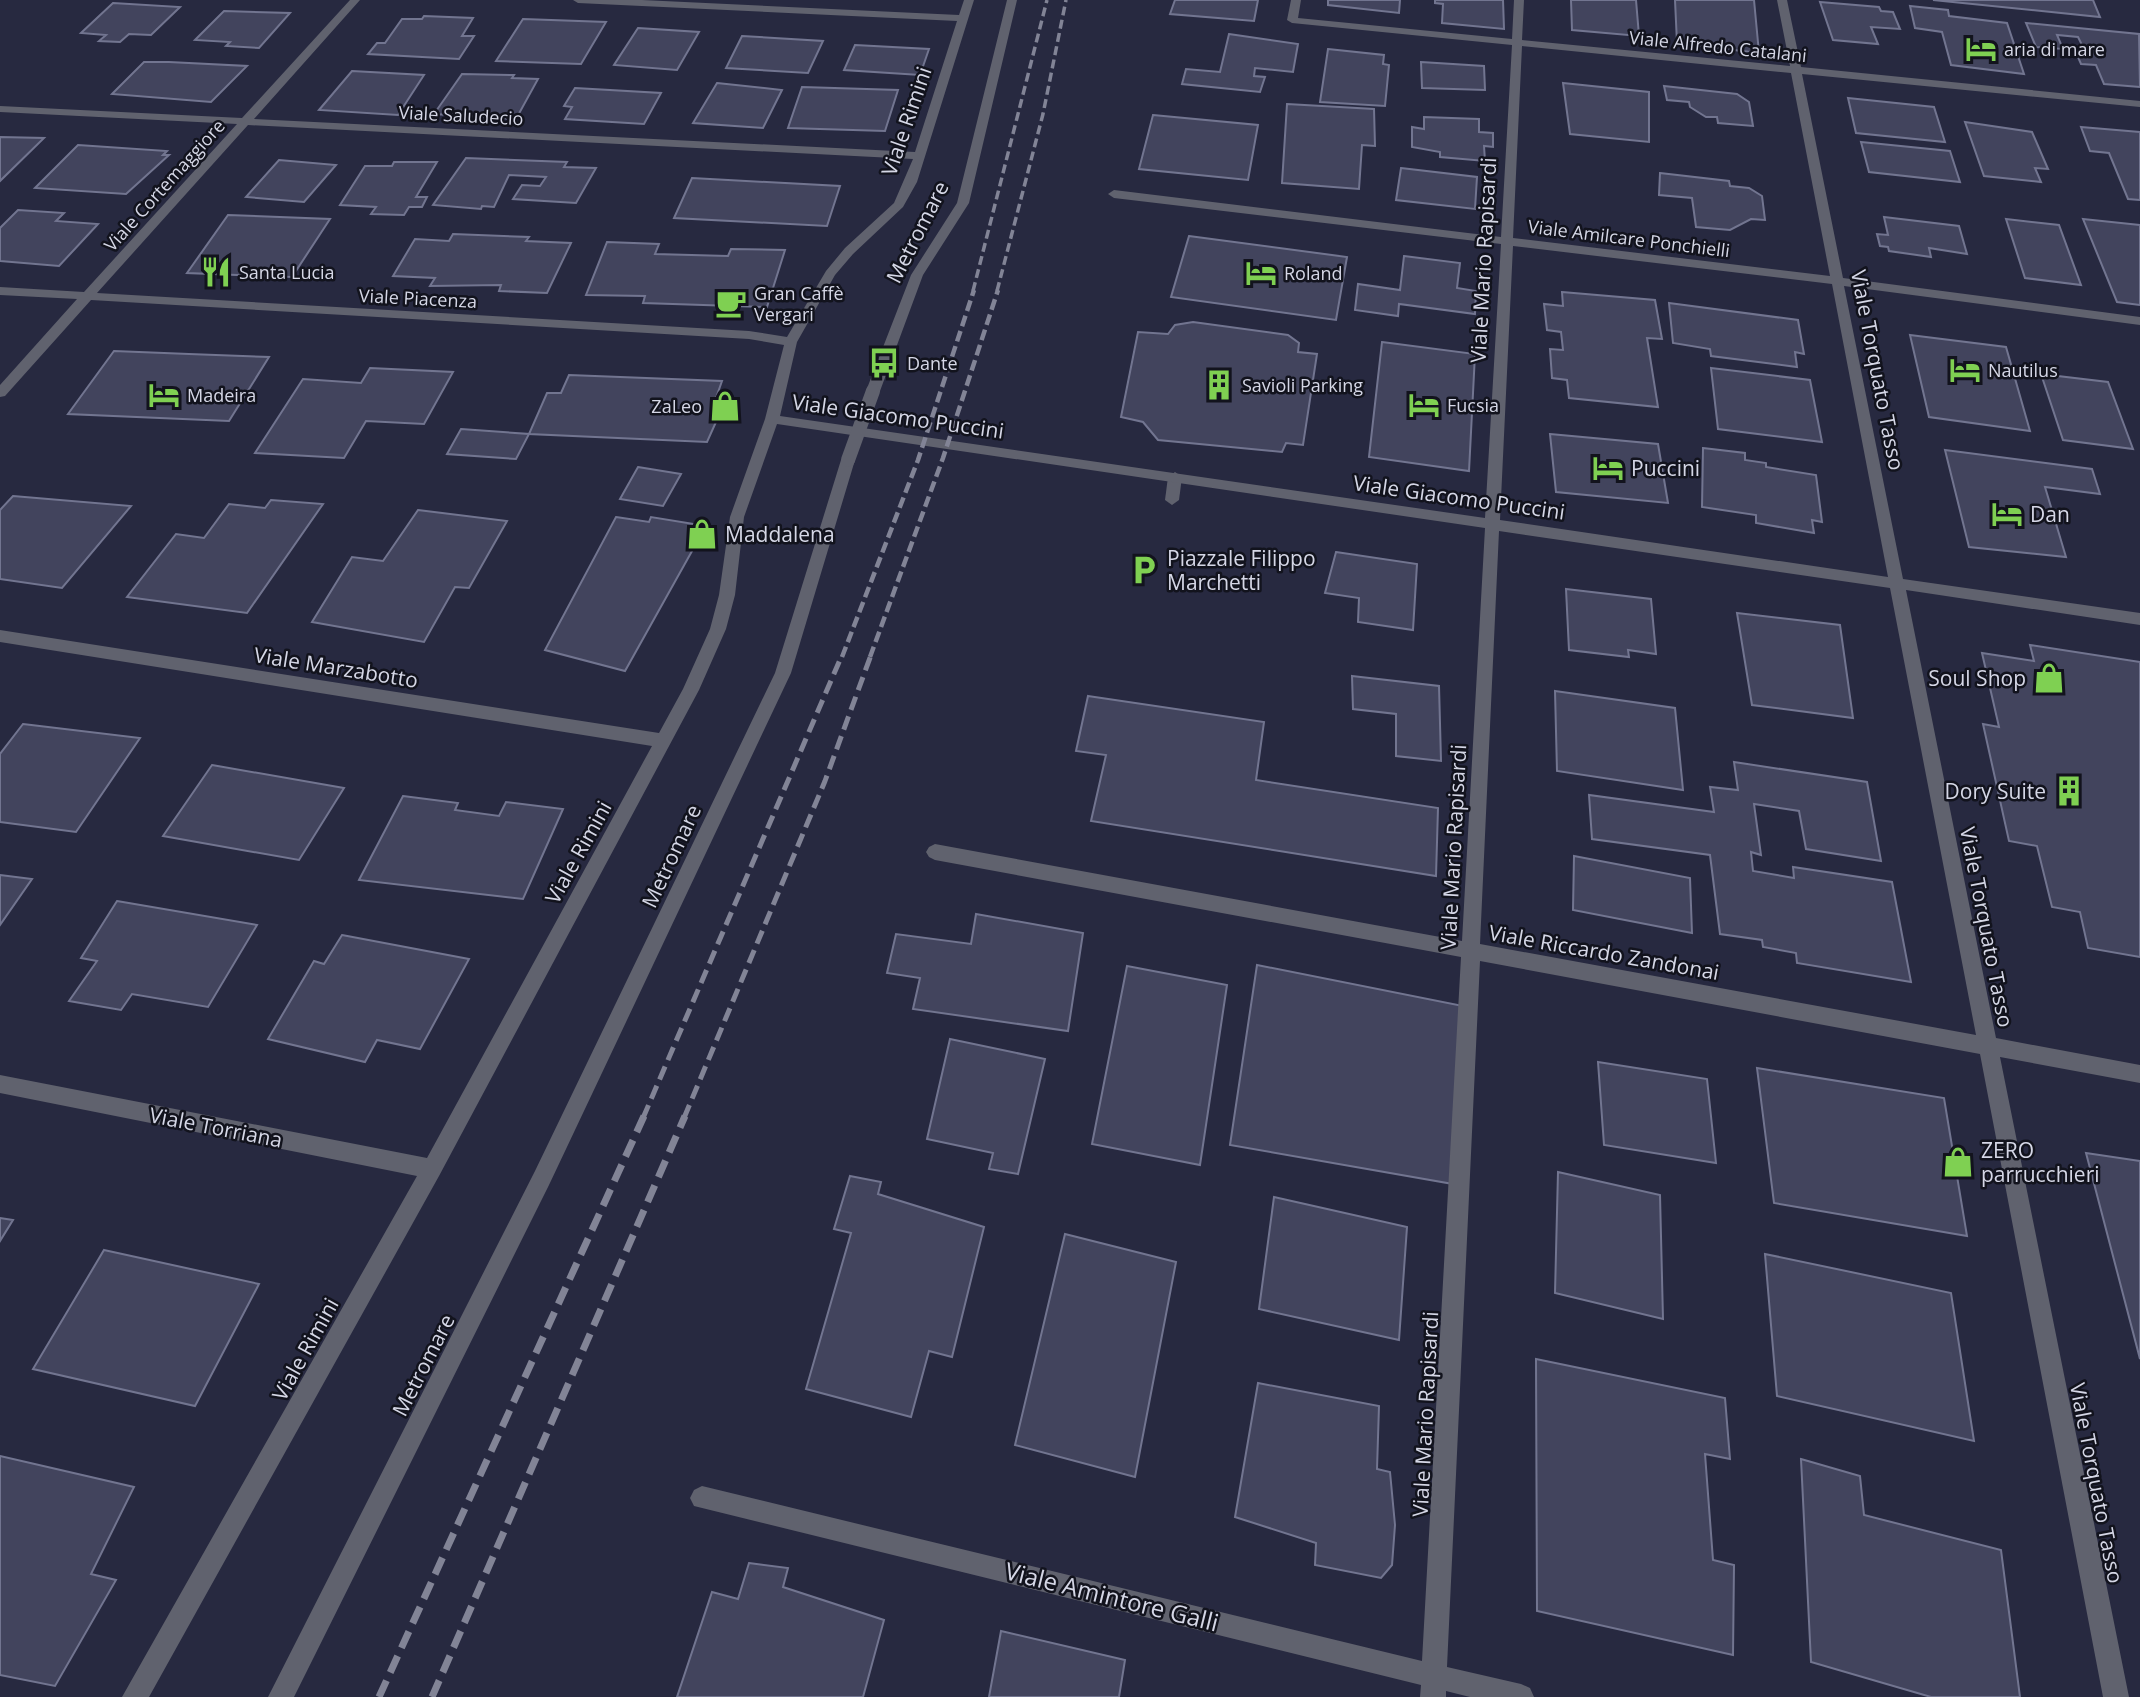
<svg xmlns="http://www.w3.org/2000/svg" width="2140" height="1697" font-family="'Open Sans',sans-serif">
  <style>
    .building { fill: #42445d; stroke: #727590; stroke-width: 2 }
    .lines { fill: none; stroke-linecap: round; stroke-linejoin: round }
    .lane { fill: #60626e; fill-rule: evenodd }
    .street { fill: #60626e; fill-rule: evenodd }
    .rail-far3 { stroke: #828496; stroke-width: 3.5; stroke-dasharray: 9 4.5; stroke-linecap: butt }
    .rail-far2 { stroke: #828496; stroke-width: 4.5; stroke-dasharray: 11 5; stroke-linecap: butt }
    .rail-far1 { stroke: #828496; stroke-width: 5; stroke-dasharray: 14 7; stroke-linecap: butt }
    .rail { stroke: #828496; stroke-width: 7; stroke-dasharray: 18 9; stroke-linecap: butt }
    .lane-bridge { stroke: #60626e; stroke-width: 14 }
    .labels { text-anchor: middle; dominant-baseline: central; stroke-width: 5; stroke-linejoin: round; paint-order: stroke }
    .far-street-label { font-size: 18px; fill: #d5d7e6; stroke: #12131d }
    .far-poi-label { font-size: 18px; fill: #d5d7e6; stroke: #12131d; text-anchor: start }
    .street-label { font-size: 21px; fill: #d5d7e6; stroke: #12131d }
    .poi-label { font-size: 21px; fill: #d5d7e6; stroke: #12131d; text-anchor: start }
    .near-street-label { font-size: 24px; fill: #d5d7e6; stroke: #12131d }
  </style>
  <rect width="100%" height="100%" fill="#272940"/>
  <g class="building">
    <path d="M1175 0H1258L1254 21 1170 14Z"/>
    <path d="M1400 0 1399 13 1328 5V0Z"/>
    <path d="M1435 0H1503L1504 29 1442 23 1443 4 1435 3Z"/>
    <path d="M1571 0H1636L1639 36 1572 30Z"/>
    <path d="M1675 0H1754L1759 53 1677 43Z"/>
    <path d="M1933 0H2093L2100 17Z"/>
    <path d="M1820 2 1879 7 1881 11 1893 12 1900 29 1871 27 1878 44 1833 40Z"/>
    <path d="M113 3 180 7 151 35 129 34 120 42 99 41 106 35 81 33Z"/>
    <path d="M1910 6 1948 10 1949 16 2007 23 2024 74 1951 65 1942 32 1915 28Z"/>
    <path d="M224 11 290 13 259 48 226 46 230 42 195 40Z"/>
    <path d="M424 16 473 18 462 36H474L459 59 368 54 377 43H385L402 19H422Z"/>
    <path d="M523 19 606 22 581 64 496 61Z"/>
    <path d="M2026 23 2139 34 2140 87 2104 84 2096 65 2081 64 2074 48 2084 49 2078 37 2057 35 2063 49 2036 47Z"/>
    <path d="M638 28 699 32 677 70 614 65Z"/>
    <path d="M1229 34 1298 44 1293 72 1255 68 1254 76 1265 77 1260 92 1182 84 1186 69 1220 72Z"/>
    <path d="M742 36 823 41 808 73 726 68Z"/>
    <path d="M855 45 929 49 920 75 844 70Z"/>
    <path d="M1328 49 1384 55 1383 64 1389 65 1385 106 1320 102Z"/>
    <path d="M144 62H169L247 66 211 102 112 94Z"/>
    <path d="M1421 62 1484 66 1485 90 1422 88Z"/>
    <path d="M352 71 424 75 398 115 319 110Z"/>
    <path d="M462 74 514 75 512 78 538 79 516 119 434 114Z"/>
    <path d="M717 83 782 90 763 128 693 123Z"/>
    <path d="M1563 83 1649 92V142L1570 134Z"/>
    <path d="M1664 86 1737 94 1749 102 1753 126 1718 123 1717 117H1706L1690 107 1689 102 1667 100Z"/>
    <path d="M802 87 898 90 885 131 788 128Z"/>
    <path d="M575 88 661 93 644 124 565 119 572 107 564 106Z"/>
    <path d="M1848 98 1934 107 1945 142 1856 133Z"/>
    <path d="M1287 104 1374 109 1375 146 1362 145 1359 189 1282 183Z"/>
    <path d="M1153 115 1258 125 1248 180 1139 169Z"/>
    <path d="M1424 117 1479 119V132L1493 133V147L1484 146 1485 161 1440 157V152L1412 147V127L1424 129Z"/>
    <path d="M1965 122 2032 132 2048 169 2035 168 2041 182 1984 176Z"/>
    <path d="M2081 127 2140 132V200L2128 199 2109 153 2090 151Z"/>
    <path d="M0 137 44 138 0 181Z"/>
    <path d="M1861 142 1950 151 1960 182 1869 172Z"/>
    <path d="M78 145 167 151 163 155H169L126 194 35 188Z"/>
    <path d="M466 158 567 162 564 167 596 168 576 203 513 199 522 185 540 186 546 177 509 175 494 207 482 206 481 209 433 205Z"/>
    <path d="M279 160 336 165 304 202 246 197Z"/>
    <path d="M394 162H437L416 197H427L422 207H409L404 215 371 214 376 207 340 205 365 166H392Z"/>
    <path d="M1401 168 1477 177 1475 209 1396 200Z"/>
    <path d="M1660 173 1729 181 1730 186 1749 188 1762 196 1765 220 1751 219 1730 230 1696 227 1692 198 1659 195Z"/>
    <path d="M692 178 840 186 827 226 674 218Z"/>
    <path d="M18 210 64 213 56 221 98 224 59 266 0 261V228Z"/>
    <path d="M228 215 330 219 292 277 187 273Z"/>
    <path d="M1884 217 1959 226 1967 254 1929 248 1931 257 1889 251 1888 247 1880 246 1877 234 1888 235Z"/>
    <path d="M2006 219 2059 225 2081 285 2025 278Z"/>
    <path d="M2083 219 2140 225V305L2117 302Z"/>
    <path d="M453 234 529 237 526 241 571 243 547 293 499 291 501 285 430 286 435 278 393 276 415 239 449 241Z"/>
    <path d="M1189 236 1347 257 1336 320 1171 297Z"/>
    <path d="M607 242 659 244 655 254 728 256 731 249 785 250 767 307 643 303 645 296 586 295Z"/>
    <path d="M1404 256 1460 263 1457 288 1476 291 1475 314 1399 304 1398 316 1355 310 1358 284 1400 290Z"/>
    <path d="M1562 292 1655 300 1662 339 1647 338 1658 407 1569 398 1567 380 1552 378 1550 349 1563 350 1561 332 1547 330 1544 304 1563 306Z"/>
    <path d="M1669 303 1798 320 1804 354 1795 352 1797 367 1711 356 1710 349 1673 343Z"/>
    <path d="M1193 322 1288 335 1299 343 1298 352 1317 354 1303 445 1286 443 1282 452 1158 440 1143 422 1121 417 1138 332 1168 334 1175 325Z"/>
    <path d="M1910 335 2006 347 2030 431 1929 417Z"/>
    <path d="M1382 342 1475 354 1469 471 1369 457Z"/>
    <path d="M114 351 189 354 269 357 229 421 68 414Z"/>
    <path d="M370 368 453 372 424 424 366 421 344 458 255 453 303 379 361 383Z"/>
    <path d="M1711 368 1810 380 1822 442 1718 429Z"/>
    <path d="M2041 374 2108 382 2133 449 2063 440Z"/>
    <path d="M569 375 722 381 715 401 725 402 707 442 529 434 547 393H561Z"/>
    <path d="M461 429 529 434 516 459 447 454Z"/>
    <path d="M1550 434 1658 444 1668 503 1556 492Z"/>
    <path d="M1703 448 1745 453V460L1766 463V467L1816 475 1822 522 1812 520 1814 533 1756 523V515L1702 507Z"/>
    <path d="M1945 450 2092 469 2100 494 2045 487 2066 557 1969 547Z"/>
    <path d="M638 467 681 474 663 506 620 499Z"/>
    <path d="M13 496 131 506 62 588 0 579V510Z"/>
    <path d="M271 500 323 504 247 613 127 597 176 534 204 538 229 504 265 508Z"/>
    <path d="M418 510 507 521 469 588 455 587 424 642 312 622 352 557 383 561Z"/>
    <path d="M616 517 649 522 651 517 706 526 625 671 545 650Z"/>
    <path d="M1336 552 1417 564 1413 630 1358 622 1359 598 1325 593Z"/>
    <path d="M1566 589 1651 599 1656 654 1628 650 1629 657 1569 650Z"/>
    <path d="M1737 613 1840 625 1853 718 1752 705Z"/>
    <path d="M2030 645 2140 662V957L2088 948 2080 912 2052 907 2037 846 2009 841 1983 724 1999 727 1982 653 2034 661Z"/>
    <path d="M1352 676 1439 686 1441 761 1396 756V714L1353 709Z"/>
    <path d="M1555 691 1675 708 1683 790 1557 771Z"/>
    <path d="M1088 696 1264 722 1256 780 1438 808 1436 876 1091 821 1106 755 1076 751Z"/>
    <path d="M23 724 140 738 76 832 0 822V754Z"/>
    <path d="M1734 762 1867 782 1881 861 1806 849 1799 811 1754 804 1761 855 1751 852 1753 871 1794 878 1793 867 1892 882 1911 982 1797 963 1796 953 1763 947 1762 940 1720 934 1710 855 1592 839 1589 795 1714 812 1710 787 1738 790Z"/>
    <path d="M212 765 344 788 299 860 163 836Z"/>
    <path d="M403 796 458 803 455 810 499 816 506 802 563 809 523 899 359 880Z"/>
    <path d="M1574 856 1690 878 1692 933 1573 910Z"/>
    <path d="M0 875 32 879 0 925Z"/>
    <path d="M117 901 257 925 208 1007 132 994 121 1010 69 1001 97 961 81 958Z"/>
    <path d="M976 914 1083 933 1068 1031 913 1009 920 978 887 973 896 934 971 944Z"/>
    <path d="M342 935 469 959 420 1049 377 1040 365 1062 268 1039 314 961 324 964Z"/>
    <path d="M1257 965 1463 1006 1453 1184 1230 1145Z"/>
    <path d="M1127 966 1227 985 1200 1165 1092 1144Z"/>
    <path d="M950 1039 1045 1059 1018 1174 989 1169 993 1153 927 1139Z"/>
    <path d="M1598 1062 1707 1079 1716 1163 1604 1145Z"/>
    <path d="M1757 1068 1944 1098 1967 1236 1774 1203Z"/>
    <path d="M2086 1153 2140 1161V1359Z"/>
    <path d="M1558 1172 1660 1195 1663 1319 1555 1293Z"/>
    <path d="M850 1176 881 1182 878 1194 984 1227 952 1357 929 1351 911 1417 806 1389 851 1233 834 1229Z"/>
    <path d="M1274 1197 1407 1227 1399 1340 1259 1309Z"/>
    <path d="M0 1218 13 1220 0 1241Z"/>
    <path d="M1065 1234 1176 1262 1135 1477 1015 1445Z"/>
    <path d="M104 1250 259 1284 195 1406 33 1369Z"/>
    <path d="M1765 1254 1951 1293 1974 1441 1777 1396Z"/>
    <path d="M1536 1359 1725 1398 1730 1459 1705 1454 1713 1560 1734 1565 1733 1655 1537 1611Z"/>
    <path d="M1258 1383 1379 1406 1377 1469 1390 1472 1395 1525 1392 1565 1381 1578 1315 1565 1316 1543 1235 1517Z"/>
    <path d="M0 1456 134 1487 91 1574 116 1580 55 1686 0 1675Z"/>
    <path d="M1801 1459 1860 1476 1864 1515 2001 1550 2020 1697H1931L1811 1662Z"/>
    <path d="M749 1563 788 1568 783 1587 884 1620 863 1697H677L712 1592 738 1599Z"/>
    <path d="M1001 1631 1125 1660 1119 1697H989Z"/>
  </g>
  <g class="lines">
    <g class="lane">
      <path d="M1007 0H1017L969 203 923 275 880 391 878 394H868L866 391 911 275 957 203Z"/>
      <path d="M848 455 855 460 791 673 549 1185 294 1697H268L535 1171 775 673 841 460Z"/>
      <path d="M1175 472 1182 477 1179 500 1172 505 1165 500 1168 477Z"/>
    </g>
    <path class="street" d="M350 0H360L254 119 915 152 957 21 578 3 573 0H642L959 15 964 0H974L917 182 903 207 853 254 835 275 797 342 780 416 1485 518 1501 244 1114 198 1108 194 1114 190 1501 237 1512 45 1292 23 1287 20 1291 0H1301L1298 18 1512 39 1514 0H1524L1522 40 1790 66 1777 0H1787L1801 67 2140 101V107L1802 74 1843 278 2140 317V325L1844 286 1903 579 2140 613V625L1906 590 1996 1038 2140 1065V1083L2000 1057 2129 1697H2103L1980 1054 1480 961 1447 1667 1521 1684 1530 1688 1534 1697H1470L1446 1691V1697H1420L1421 1685 694 1506 690 1498 694 1490 702 1486 1422 1661 1461 957 935 860 929 857 926 852 929 847 935 844 1462 941 1485 528 777 424 744 517 735 595 726 629 699 690 439 1176 149 1697H122L417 1176 0 1093V1075L427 1158 652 746 0 642V630L659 733 683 689 710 629 719 595 730 517 765 419 784 345 749 339 91 300 5 396 0 397V385L77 299 0 295V287L84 292 237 124 0 112V106L242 118ZM1522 46 1791 73 1830 276 1513 238ZM248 125 913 159 894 203 845 248 826 271 787 337 749 331 97 293ZM1513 246 1832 284 1888 577 1500 520ZM1499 531 1890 588 1976 1035 1480 944Z"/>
    <g class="rail-far3">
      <path d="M973 291 1047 0"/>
      <path d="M997 291 1043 114 1066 0"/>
    </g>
    <g class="rail-far2">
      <path d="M842 657 918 460 974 290"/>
      <path d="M870 657 943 458 998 290"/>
    </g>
    <g class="rail-far1">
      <path d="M643 1118 842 655"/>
      <path d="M684 1118 825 781 871 655"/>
    </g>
    <g class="rail">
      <path d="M379 1697 644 1116"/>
      <path d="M432 1697 685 1116"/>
    </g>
    <path class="lane-bridge" d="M848 460 873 391"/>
  </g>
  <defs>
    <g id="hotel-bare" transform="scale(2.415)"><path d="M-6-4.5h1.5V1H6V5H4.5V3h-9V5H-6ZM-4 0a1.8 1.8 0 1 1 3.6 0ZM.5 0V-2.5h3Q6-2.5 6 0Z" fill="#7fd052" stroke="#12131d" stroke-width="2.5" paint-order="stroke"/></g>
    <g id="restaurant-bare" transform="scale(2.415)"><path d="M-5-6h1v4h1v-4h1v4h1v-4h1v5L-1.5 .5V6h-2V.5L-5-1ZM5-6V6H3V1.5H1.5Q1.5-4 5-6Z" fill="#7fd052" stroke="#12131d" stroke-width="2.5" paint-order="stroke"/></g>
    <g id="cafe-bare" transform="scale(2.415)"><path d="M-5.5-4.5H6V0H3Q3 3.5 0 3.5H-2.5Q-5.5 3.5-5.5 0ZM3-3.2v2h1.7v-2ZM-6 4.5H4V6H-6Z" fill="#7fd052" stroke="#12131d" stroke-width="2.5" paint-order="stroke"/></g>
    <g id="bus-bare" transform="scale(2.415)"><path d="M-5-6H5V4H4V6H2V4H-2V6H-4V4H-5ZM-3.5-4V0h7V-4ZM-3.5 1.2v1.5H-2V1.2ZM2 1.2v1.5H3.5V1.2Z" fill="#7fd052" stroke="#12131d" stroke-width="2.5" paint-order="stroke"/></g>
    <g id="building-bare" transform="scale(2.415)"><path d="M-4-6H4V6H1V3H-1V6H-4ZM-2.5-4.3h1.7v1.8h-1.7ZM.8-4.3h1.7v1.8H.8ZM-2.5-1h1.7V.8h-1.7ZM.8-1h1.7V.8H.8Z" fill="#7fd052" stroke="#12131d" stroke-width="2.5" paint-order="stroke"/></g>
    <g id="shop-bare" transform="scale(2.415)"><path d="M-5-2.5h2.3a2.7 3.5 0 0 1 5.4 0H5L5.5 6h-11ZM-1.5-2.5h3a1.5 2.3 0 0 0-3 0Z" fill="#7fd052" stroke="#12131d" stroke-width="2.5" paint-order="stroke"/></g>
    <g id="parking-bare" transform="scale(2.415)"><path d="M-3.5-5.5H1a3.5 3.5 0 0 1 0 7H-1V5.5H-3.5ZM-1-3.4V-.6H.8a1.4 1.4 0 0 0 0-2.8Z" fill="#7fd052" stroke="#12131d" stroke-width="2.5" paint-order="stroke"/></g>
  </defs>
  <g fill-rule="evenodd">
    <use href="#hotel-bare" x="1981" y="49"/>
    <use href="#restaurant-bare" x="216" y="272"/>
    <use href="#hotel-bare" x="1261" y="273"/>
    <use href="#cafe-bare" x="731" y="303"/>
    <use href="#bus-bare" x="884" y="363"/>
    <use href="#hotel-bare" x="1965" y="370"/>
    <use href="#building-bare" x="1219" y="385"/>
    <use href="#hotel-bare" x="164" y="395"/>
    <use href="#hotel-bare" x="1424" y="405"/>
    <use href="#shop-bare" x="725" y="406"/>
    <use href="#hotel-bare" x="1608" y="468"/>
    <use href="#hotel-bare" x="2007" y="514"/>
    <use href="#shop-bare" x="702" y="534"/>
    <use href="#parking-bare" x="1144" y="570"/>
    <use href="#shop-bare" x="2049" y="678"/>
    <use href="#building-bare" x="2069" y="791"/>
    <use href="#shop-bare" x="1958" y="1162"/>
  </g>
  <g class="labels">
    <g class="far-street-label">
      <text transform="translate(1718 46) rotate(6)">Viale Alfredo Catalani</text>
      <text transform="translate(461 115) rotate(3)">Viale Saludecio</text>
      <text transform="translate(164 185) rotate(-48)">Viale Cortemaggiore</text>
      <text transform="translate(1629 238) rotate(7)">Viale Amilcare Ponchielli</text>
      <text transform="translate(418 298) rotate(3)">Viale Piacenza</text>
    </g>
    <g class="far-poi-label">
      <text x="2004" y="49">aria di mare</text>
      <text x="239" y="272">Santa Lucia</text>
      <text x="1284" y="273">Roland</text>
      <text x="754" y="293">Gran Caffè<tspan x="754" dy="21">Vergari</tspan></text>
      <text x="907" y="363">Dante</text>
      <text x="1988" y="370">Nautilus</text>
      <text x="1242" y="385">Savioli Parking</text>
      <text x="187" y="395">Madeira</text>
      <text x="1447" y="405">Fucsia</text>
      <text x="702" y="406" text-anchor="end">ZaLeo</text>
    </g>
    <g class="street-label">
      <text transform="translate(906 121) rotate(-71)">Viale Rimini</text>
      <text transform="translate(917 232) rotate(-63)">Metromare</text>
      <text transform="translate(1483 260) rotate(-87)">Viale Mario Rapisardi</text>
      <text transform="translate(1878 370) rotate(79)">Viale Torquato Tasso</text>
      <text transform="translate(898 416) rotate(8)">Viale Giacomo Puccini</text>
      <text transform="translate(1459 497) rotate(8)">Viale Giacomo Puccini</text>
      <text transform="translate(336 667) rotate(9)">Viale Marzabotto</text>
      <text transform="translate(1453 847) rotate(-87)">Viale Mario Rapisardi</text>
      <text transform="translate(578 852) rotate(-61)">Viale Rimini</text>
      <text transform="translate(671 856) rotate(-65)">Metromare</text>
      <text transform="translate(1987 927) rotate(79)">Viale Torquato Tasso</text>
      <text transform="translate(1604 952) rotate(10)">Viale Riccardo Zandonai</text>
      <text transform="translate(216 1127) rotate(11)">Viale Torriana</text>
      <text transform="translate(305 1349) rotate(-61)">Viale Rimini</text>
      <text transform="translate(423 1365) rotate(-63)">Metromare</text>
      <text transform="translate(1425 1414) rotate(-87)">Viale Mario Rapisardi</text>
      <text transform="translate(2097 1483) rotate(79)">Viale Torquato Tasso</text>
    </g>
    <g class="poi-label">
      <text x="1631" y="468">Puccini</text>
      <text x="2030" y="514">Dan</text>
      <text x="725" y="534">Maddalena</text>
      <text x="1167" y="558">Piazzale Filippo<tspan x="1167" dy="24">Marchetti</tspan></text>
      <text x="2026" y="678" text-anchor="end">Soul Shop</text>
      <text x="2046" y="791" text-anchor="end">Dory Suite</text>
      <text x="1981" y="1150">ZERO<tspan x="1981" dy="24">parrucchieri</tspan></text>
    </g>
    <g class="near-street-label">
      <text transform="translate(1112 1596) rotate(14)">Viale Amintore Galli</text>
    </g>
  </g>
</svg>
